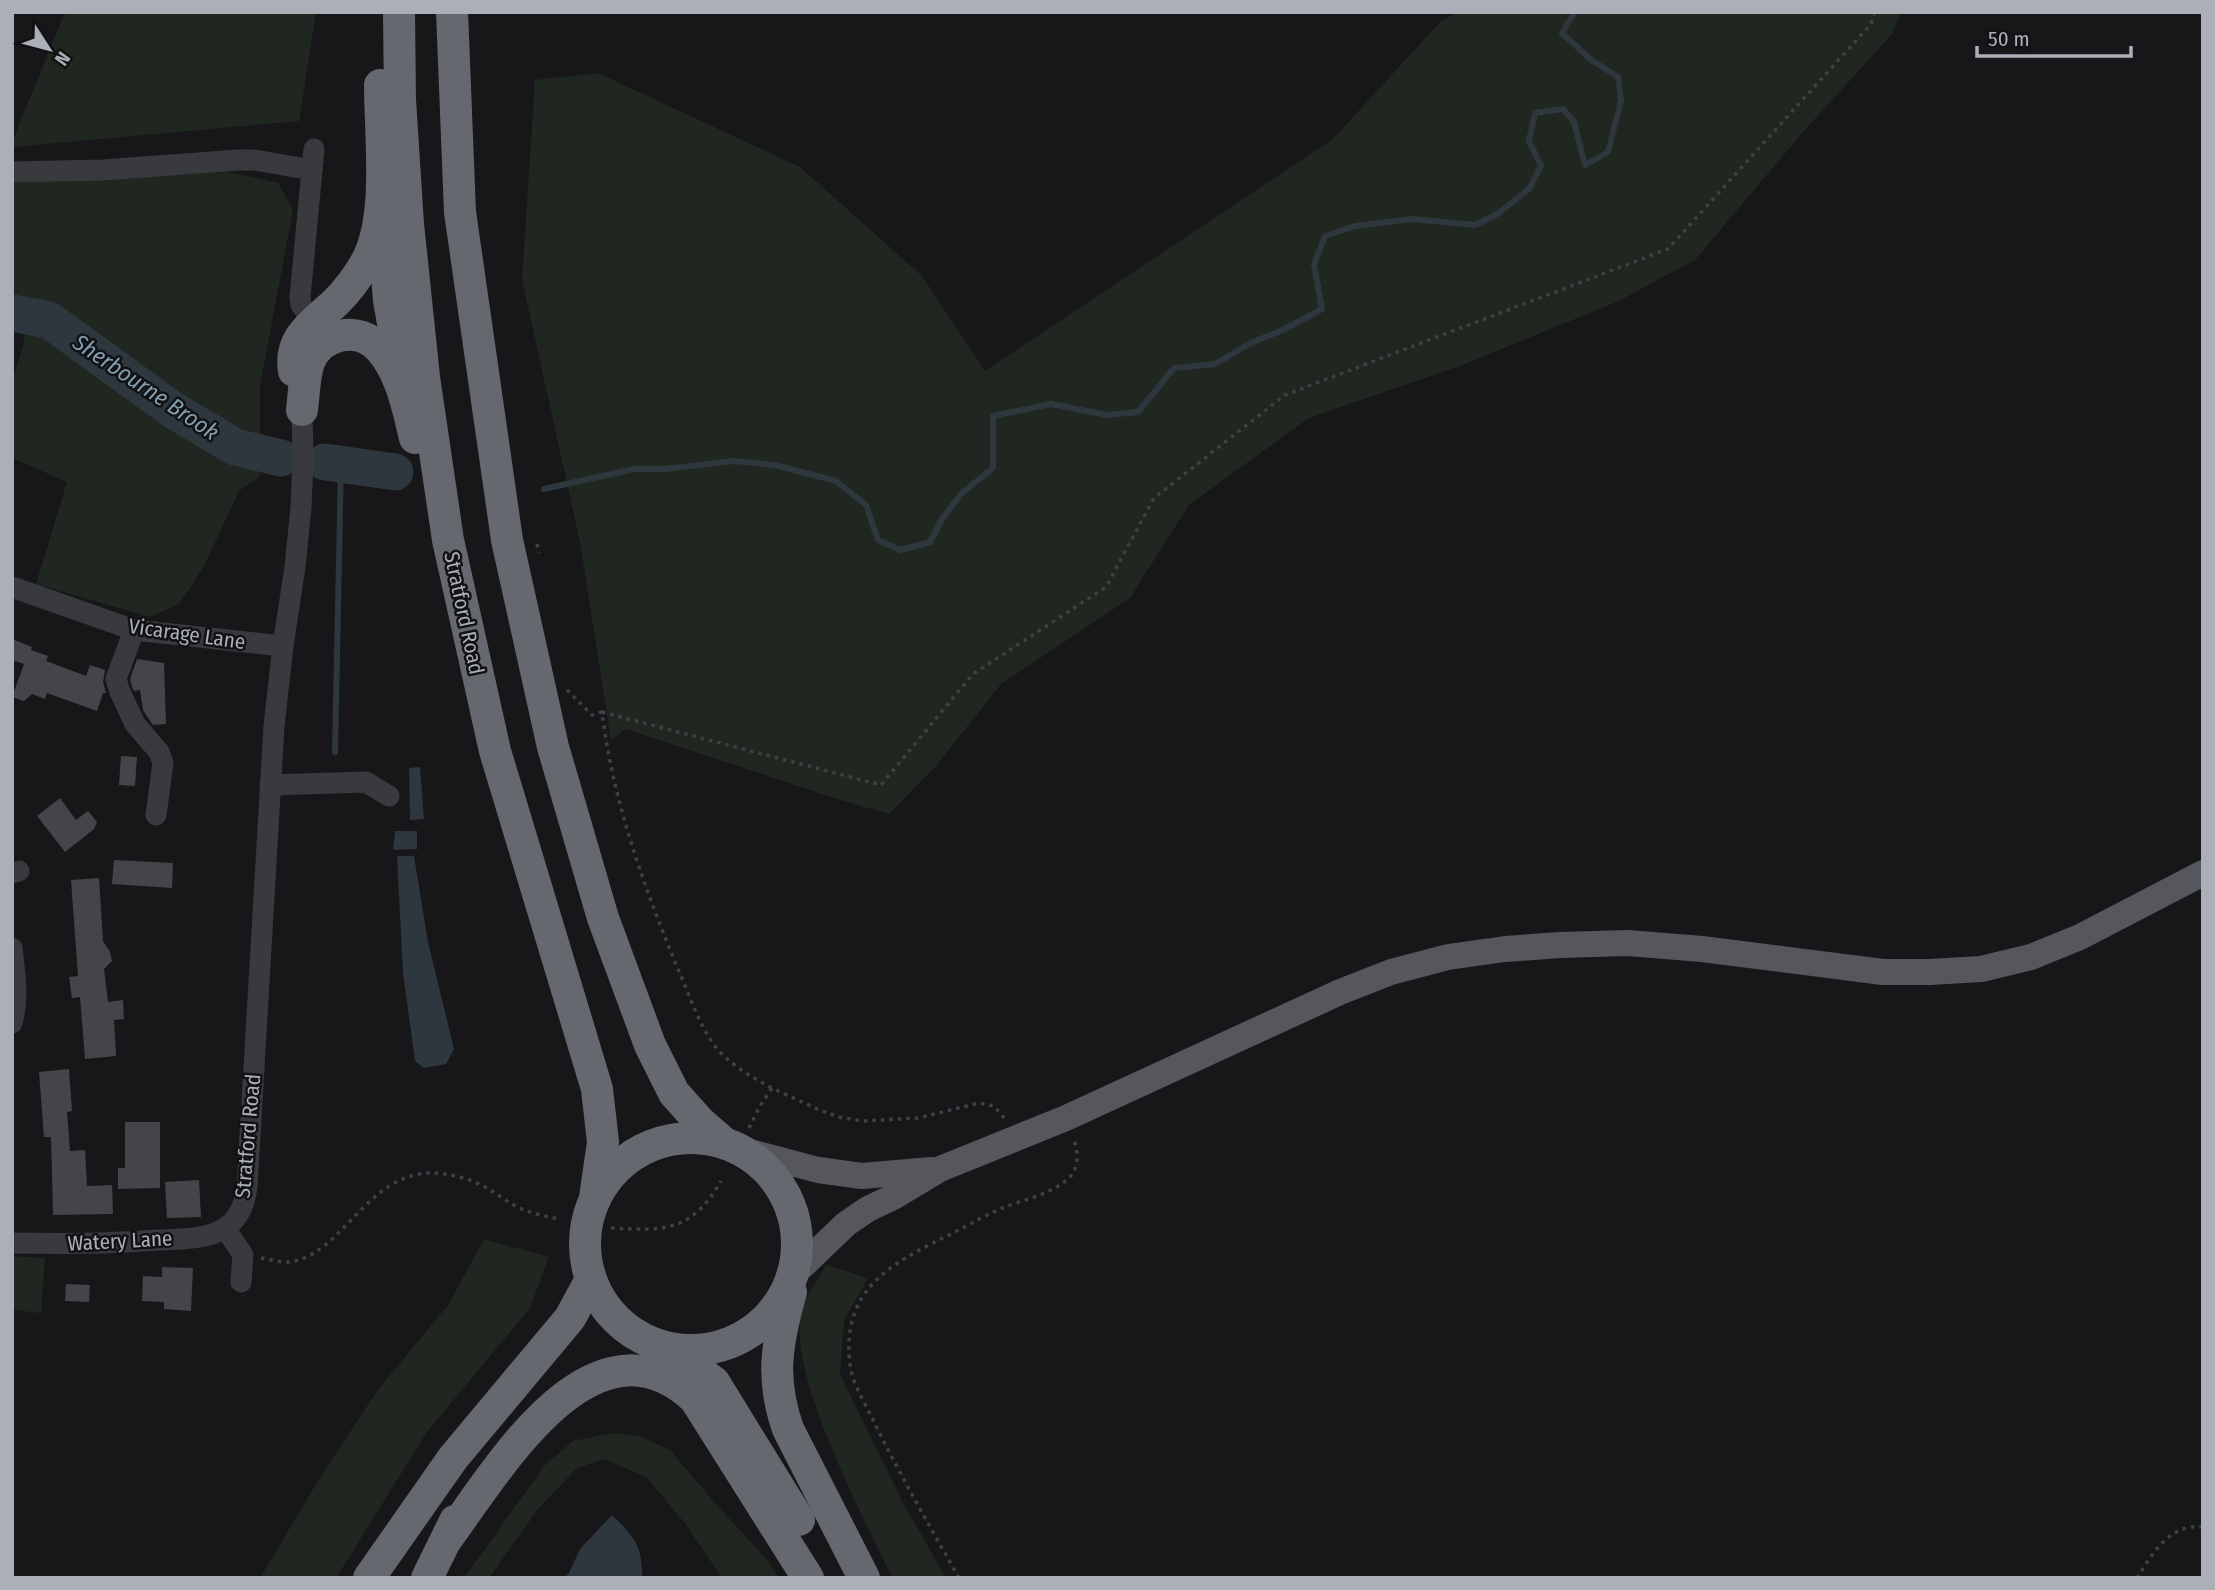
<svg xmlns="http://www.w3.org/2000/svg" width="2215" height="1590" font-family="'Fira Sans Condensed',sans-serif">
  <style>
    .green { fill: #1f2720 }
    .water { fill: #2e373d }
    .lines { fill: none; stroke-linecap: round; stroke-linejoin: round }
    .stream { stroke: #2e373d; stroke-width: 6 }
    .river { stroke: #2e373d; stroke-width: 37 }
    .building { fill: #444549 }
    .path { stroke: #3f4145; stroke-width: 3.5; stroke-dasharray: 3.5 5; stroke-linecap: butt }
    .minor { stroke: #383a3e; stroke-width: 21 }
    .major { stroke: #55575d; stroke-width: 26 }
    .highway { stroke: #65686f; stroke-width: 32 }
    .labels { text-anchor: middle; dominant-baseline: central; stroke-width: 5; stroke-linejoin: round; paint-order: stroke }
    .street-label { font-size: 21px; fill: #aaafb8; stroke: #121214 }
    .water-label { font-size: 23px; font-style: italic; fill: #839eb1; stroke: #121214 }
  </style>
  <rect width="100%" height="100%" fill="#171719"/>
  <g class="green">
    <path d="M65 12H316L299 121 12 147V142Z"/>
    <path d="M1459 12H1900L1893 33 1803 132 1695 260 1619 301 1460 366 1309 418 1189 505 1130 598 1001 684 935 767 889 814 840 800 626 729 611 740 580 542 522 280 535 80 598 73 800 167 922 276 985 371 1333 139 1441 21Z"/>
    <path d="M229 172 278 183 293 209 260 387V476L239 491 203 568 179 604 150 617 36 584 67 482 12 458V381L24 343 26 317 12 313V182Z"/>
    <path d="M484 1239 549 1257 530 1308 427 1432 336 1578H260L319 1479 377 1391 448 1305Z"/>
    <path d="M12 1256 45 1258 41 1313 12 1310Z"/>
    <path d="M826 1265 868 1278 844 1321 840 1374 901 1499 946 1578H892C866 1521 781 1365 803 1307 808 1293 819 1279 826 1265Z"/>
    <path d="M612 1433 640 1436 670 1450 708 1495 768 1561 779 1578H722L684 1522 646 1477 604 1459 577 1468 538 1509 489 1578H464L545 1465 573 1441Z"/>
  </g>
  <g class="water">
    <path d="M420 767 424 819 410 820 409 768Z"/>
    <path d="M395 831H417V849L393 850Z"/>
    <path d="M397 856H414L428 942 454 1049 446 1064 424 1068 415 1061 403 973Z"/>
    <path d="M612 1515C634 1536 643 1547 642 1578H564L569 1573 580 1549Z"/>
  </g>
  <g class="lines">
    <g class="stream">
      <path d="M544 489 634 469H664L734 461 775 465 836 481 866 505 878 540 900 550 930 542 942 519 962 493 993 468V416L1051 404 1107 415 1138 412 1174 368 1215 364 1251 343 1285 329 1322 309 1314 264 1325 236 1355 226 1412 219 1475 225 1497 214 1529 189 1541 166 1529 141 1535 113 1563 109 1574 122 1585 165 1608 152 1621 101 1618 77 1590 59 1562 33 1575 12"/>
      <path d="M335 752 341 464"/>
    </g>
    <g class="river">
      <path d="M12 313 49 320 173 410 235 447 281 458"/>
      <path d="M325 462 395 472"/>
    </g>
  </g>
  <g class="building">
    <path d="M12 639 32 647 31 650 48 656 46 661 86 676 90 665 105 670 103 682 106 693H103L97 711 47 693 45 699 32 694 24 701 12 697 24 664 12 660Z"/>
    <path d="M137 659 164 663 166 724 153 725 143 710 140 690 134 691 132 687 130 679Z"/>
    <path d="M121 756 137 757 135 786 119 785Z"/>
    <path d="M60 798 76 820 88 811 97 822 94 829 65 852 37 816Z"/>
    <path d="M114 860 173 863 172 888 112 884Z"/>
    <path d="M99 878 103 941 110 952 112 961 104 969 108 1002 123 1000 124 1019 114 1020 116 1056 85 1059 80 997 72 998 69 977 78 976 71 880Z"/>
    <path d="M69 1069 72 1111 67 1112 70 1151 85 1150 87 1186 112 1185 113 1214 53 1215 51 1137H44L39 1072Z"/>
    <path d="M125 1122H160V1188L118 1189V1168H125Z"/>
    <path d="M199 1180 201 1217 167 1218 165 1182Z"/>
    <path d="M162 1267 193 1268 191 1311 164 1309V1302L142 1301 143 1276 162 1277Z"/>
    <path d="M66 1284 90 1285 89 1302 65 1301Z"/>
  </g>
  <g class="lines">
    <g class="path">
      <path d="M537 544 539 553"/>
      <path d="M567 690 592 715 602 712C613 802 644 887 678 969 690 996 700 1029 719 1051 734 1067 753 1078 772 1088"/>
      <path d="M602 712 881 785 973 674 1106 587 1154 498 1285 395 1668 249 1871 24 1875 12"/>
      <path d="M749 1128 760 1106 772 1088 817 1109 839 1117 862 1121 918 1118 979 1103 994 1106 1005 1119"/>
      <path d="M611 1228C664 1231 692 1232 721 1181"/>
      <path d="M261 1258C268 1259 275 1261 282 1262 339 1264 362 1176 429 1173 448 1173 469 1178 485 1187 498 1194 509 1204 522 1209 533 1214 546 1216 558 1219"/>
      <path d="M959 1578C929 1525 899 1473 872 1418 864 1401 852 1383 850 1364 841 1290 890 1264 947 1236 965 1227 982 1217 1000 1209 1021 1200 1050 1195 1068 1179 1080 1168 1078 1153 1074 1139"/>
      <path d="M2137 1578C2152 1554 2170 1523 2203 1527"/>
    </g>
    <g class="minor">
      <path d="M12 172 103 170 239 160H255L312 170"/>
      <path d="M313 321 301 305 300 297 314 149"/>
      <path d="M12 587 134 630 283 646"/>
      <path d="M134 630 116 679 120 692 135 724 159 752 163 763 156 815"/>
      <path d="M270 785 366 782 389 796"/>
      <path d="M12 873 19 871"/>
      <path d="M12 948C15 973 19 999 12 1023"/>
      <path d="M225 1228 243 1255 241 1282"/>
      <path d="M12 1243C61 1244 108 1244 157 1240 178 1239 207 1240 225 1228 239 1219 245 1203 247 1187L274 726 283 646 295 567 301 507 303 461 302 410"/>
    </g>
    <g class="major">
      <path d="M742 1150 818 1170 862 1176 931 1170"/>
      <path d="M796 1272 846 1224 868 1209 893 1197 940 1169 1066 1118 1340 992 1391 972 1448 957 1505 949 1560 945 1628 943 1702 949 1883 972H1930L1981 969 2031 957 2080 937 2203 873"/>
    </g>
    <g class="highway">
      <path d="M399 12 400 100 408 224 424 377 448 540 495 751 597 1089 603 1142 595 1198"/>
      <path d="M452 12 460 212 507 540 553 747 603 918 650 1045 674 1093 699 1121 722 1141"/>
      <path d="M383 229 389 300 402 376"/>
      <path d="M294 371C288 337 315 322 336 302 347 291 357 278 365 264 391 220 380 136 380 85"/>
      <path d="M302 410C304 395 304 376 309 362 321 333 359 325 380 349 401 372 408 409 415 438"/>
      <circle cx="691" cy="1244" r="106"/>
      <path d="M791 1292C777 1342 770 1378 788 1429L864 1578"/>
      <path d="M671 1350 714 1382 799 1520"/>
      <path d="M446 1540C498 1470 593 1304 695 1399L808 1578"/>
      <path d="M369 1578 453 1458 570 1318 589 1283"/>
      <path d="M427 1578 455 1521"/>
    </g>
  </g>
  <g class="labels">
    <g class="street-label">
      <text transform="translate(464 613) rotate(78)">Stratford Road</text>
      <text transform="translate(187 634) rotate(8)">Vicarage Lane</text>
      <text transform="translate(248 1136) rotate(-85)">Stratford Road</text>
      <text transform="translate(120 1241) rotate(-3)">Watery Lane</text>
    </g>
    <g class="water-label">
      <text transform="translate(146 387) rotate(34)">Sherbourne Brook</text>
    </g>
  </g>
  <rect width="2215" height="1590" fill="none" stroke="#aaafb8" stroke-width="28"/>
  <g transform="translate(49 49) rotate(126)" stroke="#121214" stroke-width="5" paint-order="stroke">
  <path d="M0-5L12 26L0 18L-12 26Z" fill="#aaafb8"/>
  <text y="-10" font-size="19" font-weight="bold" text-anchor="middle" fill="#aaafb8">N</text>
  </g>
  <path d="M1977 46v10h154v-10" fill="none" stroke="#aaafb8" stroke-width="3.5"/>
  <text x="1988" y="46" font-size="21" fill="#aaafb8" stroke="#121214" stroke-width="5" paint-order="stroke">50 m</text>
</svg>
